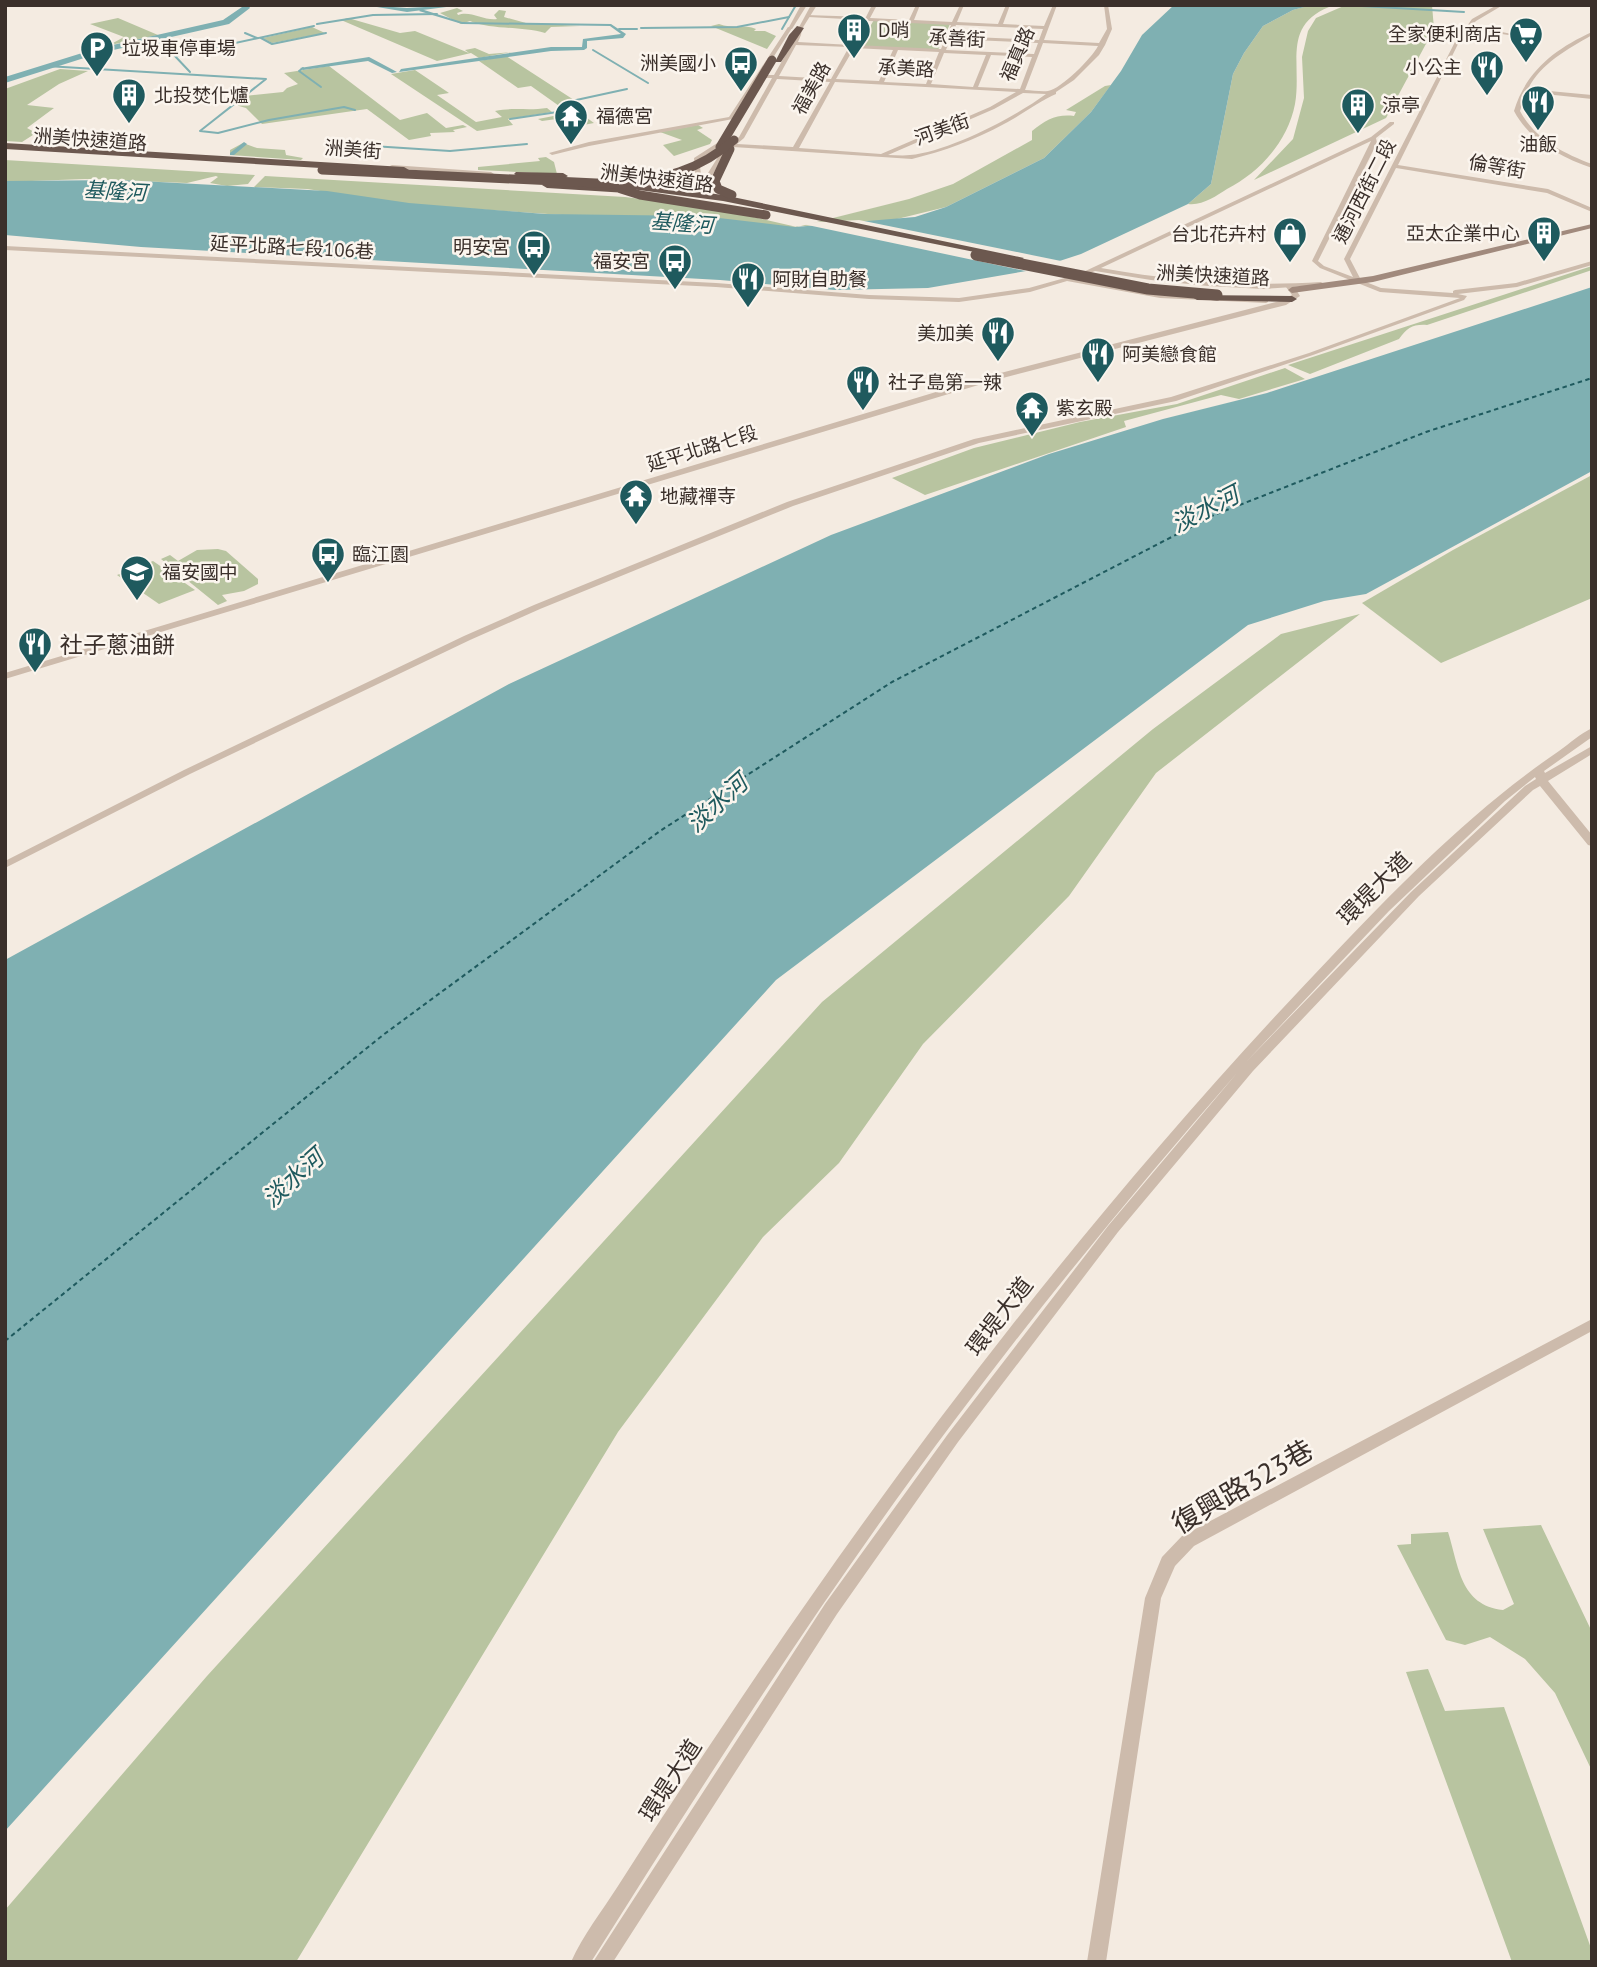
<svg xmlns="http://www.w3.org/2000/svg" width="1597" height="1967" font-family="'PT Sans','Noto Sans TC',sans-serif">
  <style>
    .green { fill: #b8c4a0 }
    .water { fill: #7fb0b2 }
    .pier { fill: #f4ebe1 }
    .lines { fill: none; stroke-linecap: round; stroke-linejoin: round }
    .stream { stroke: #7fb0b2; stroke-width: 2 }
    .canal { fill: #7fb0b2; fill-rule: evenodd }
    .river { fill: #7fb0b2; fill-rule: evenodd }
    .ferry { stroke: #1f5a5e; stroke-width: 2; stroke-dasharray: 4.5 3.5; stroke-linecap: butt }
    .minor { fill: #cdbbac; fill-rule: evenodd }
    .tertiary { fill: #cdbbac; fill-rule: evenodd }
    .secondary { fill: #a18a7d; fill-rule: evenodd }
    .trunk { fill: #6c584f; fill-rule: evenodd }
    .trunk-bridge-far1 { stroke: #6c584f; stroke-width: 9 }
    .trunk-bridge { stroke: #6c584f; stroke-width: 11 }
    .labels { text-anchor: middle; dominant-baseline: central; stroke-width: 5; stroke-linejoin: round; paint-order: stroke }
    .far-poi-label { font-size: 19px; fill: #3b302b; stroke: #fbf5ee; text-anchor: start }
    .far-street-label { font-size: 19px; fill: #3b302b; stroke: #fbf5ee }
    .far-water-label { font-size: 21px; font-style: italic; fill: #1f5a5e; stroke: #fbf5ee }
    .poi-label { font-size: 23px; fill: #3b302b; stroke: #fbf5ee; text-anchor: start }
    .street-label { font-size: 23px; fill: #3b302b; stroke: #fbf5ee }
    .water-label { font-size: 24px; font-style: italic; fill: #1f5a5e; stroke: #fbf5ee }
    .near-street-label { font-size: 28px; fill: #3b302b; stroke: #fbf5ee }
  </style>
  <rect width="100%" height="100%" fill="#f4ebe1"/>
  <g class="green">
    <path d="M1311 5 1329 7C1282 26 1302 64 1295 104 1288 141 1260 172 1227 189 1216 196 1202 206 1188 204L1211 184 1233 74 1244 53 1263 26 1293 10Z"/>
    <path d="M1346 5H1432L1434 29 1386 118 1254 180 1293 139 1304 98 1302 57 1308 31 1316 18Z"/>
    <path d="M457 8 463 11 457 13 458 15C470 10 484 21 497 19L494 15 499 10 506 11 504 17 526 23 580 26 551 27 545 33C521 26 491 30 470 21L461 24 440 13Z"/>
    <path d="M118 18 158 35 115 44 113 43 124 37 90 24Z"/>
    <path d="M348 18 400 33 415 31 469 53 465 50 475 48 489 54 512 52 479 58 471 53 437 61 341 20Z"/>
    <path d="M874 20 950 24 938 50 858 46Z"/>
    <path d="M719 24C732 29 745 24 756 29L754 31H765L776 36 767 49 711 26Z"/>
    <path d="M312 27 325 33 272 43 263 38Z"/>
    <path d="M506 56 574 100 565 102 594 123 578 126 564 118 542 121 538 119 569 113 531 86 518 88 479 61Z"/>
    <path d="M329 66 400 120 427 113 446 128 463 125 467 127 453 130 455 132 430 133 431 136 409 140 367 109 262 124 246 108 232 104 245 96 283 92 287 88 298 84 284 73Z"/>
    <path d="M60 69 88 71 59 84 27 105 54 108 27 128 36 133 22 142 5 141V89Z"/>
    <path d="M415 70 449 93 437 95 476 122 502 117 495 111C514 107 528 111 547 108L552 112 508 119 513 125 477 131 391 74Z"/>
    <path d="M1111 85 1091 112 1044 158 946 207 893 220 789 227 613 215 577 216 417 205 307 189 254 187 265 176 625 197 719 209 797 227 909 199 953 184 1032 140V131C1046 120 1056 114 1074 116L1076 112 1066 110 1105 86Z"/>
    <path d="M698 125 703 128 697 130 712 140 710 144 674 156 663 145 682 140 660 132Z"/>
    <path d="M243 143 257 148 285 150 286 155 303 158 301 160 230 155V150Z"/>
    <path d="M546 157 554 162 557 174 478 170V167L540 161 538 158Z"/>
    <path d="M5 160 255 175 248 184 227 186 210 183 218 177 216 176 187 183 85 179 5 182Z"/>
    <path d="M1592 266V270L1427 325C1413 324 1407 328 1399 339L1310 374 1288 365Z"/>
    <path d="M1285 368 1305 379 1239 399 1221 395 1124 421 1126 427 925 495 892 478 974 448 1080 422 1177 404Z"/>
    <path d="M1592 475V598L1441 663 1362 603 1453 550Z"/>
    <path d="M218 549 226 551 258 579V584L244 591 222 595 227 601 218 605 161 559 170 555 178 561 197 550Z"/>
    <path d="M153 561 195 590 159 604 117 575Z"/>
    <path d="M1360 614 1156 773 1069 896 923 1044 839 1163 763 1237 618 1432 296 1962H5V1910L207 1676 822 1002 1153 729 1281 634Z"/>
    <path d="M1541 1525 1592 1632V1771L1555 1693 1525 1659 1490 1637 1465 1645 1446 1640 1397 1545 1411 1544V1534L1448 1532C1459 1567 1460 1605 1503 1610L1514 1604 1483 1529Z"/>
    <path d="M1428 1669 1445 1711 1504 1707 1592 1951V1962H1512L1406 1672Z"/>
  </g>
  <g class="water">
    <path d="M1174 5H1312L1293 10 1263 26 1244 53 1233 74 1211 184 1188 204 1081 254 1032 270 928 288 835 290 720 280 141 247 5 235V181L122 180 327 191 409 203 545 214 702 216 795 227 915 217 946 207 1044 158 1091 112 1121 71 1142 35Z"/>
    <path d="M1592 287V471L1366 594 1324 601 1248 625 776 980 5 1831V960L509 684 831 535 1049 454 1163 419 1267 393Z"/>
  </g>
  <path class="pier" d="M859 220 1066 262 1035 273 798 223Z"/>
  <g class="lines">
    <g class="stream">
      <path d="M1345 5 1464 12"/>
      <path d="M317 24 373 15 437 14"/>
      <path d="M641 28 737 27 789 17"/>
      <path d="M619 29H637"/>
      <path d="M782 29 796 5"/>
      <path d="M245 33 257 38"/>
      <path d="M261 38 272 44 326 33"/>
      <path d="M148 39 159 43 151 49 153 52 173 54 190 72"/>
      <path d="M593 50 648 83"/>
      <path d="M175 56 314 26"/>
      <path d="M46 66 266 79 200 131 218 133 269 120 344 107 355 110"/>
      <path d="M303 68 299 71 321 87"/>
      <path d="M510 119 578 109 567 102 627 89"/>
      <path d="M372 146 450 151 527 144"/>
    </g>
    <g class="canal">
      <path d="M421 9 462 22 611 24 626 34 623 38 587 41V48L584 50 551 51 399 72 401 69 551 47H582L583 39 621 34 610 26 462 24 419 11Z"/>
      <path d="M369 57 397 72 392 73 368 61 303 70 300 68Z"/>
      <path d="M244 142 247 144 246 145 234 155H230V153Z"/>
    </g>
    <g class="river">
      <path d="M240 5H248L250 8 229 24 100 53 5 83V77L95 49 223 20 242 7Z"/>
      <path d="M365 5 407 8 462 5 407 12Z"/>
    </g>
    <path class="ferry" d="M5 1341 383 1035 660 831 892 682 1214 515 1426 432 1592 378"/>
    <g class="minor">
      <path d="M872 5H877L870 18 909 20 916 5H920L914 20 952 22 960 5H964L957 22 998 24 1006 5H1010L1003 24 1044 26 1053 5H1057L1044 40 1099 43 1107 29 1104 5H1108L1112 29 1105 45 1099 55 1074 80 1056 92V94C1041 100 1020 116 1004 124 975 140 944 151 912 159L733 147 727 151 707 184 699 186 635 184V182L637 181H696L694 158 725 138H729V140L699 160 702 181H703L723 149 739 137 772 78H760L733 119 589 146 552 155 549 153 589 142 729 117 788 27 792 28 762 75H774L797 35 798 27 802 28 801 35 798 42 851 45 864 20 808 17 806 15 866 17ZM869 21 951 25 941 49 855 45ZM956 25 1043 29 1039 40 951 36ZM950 39 1038 43 1034 54 946 50ZM1043 43 1098 46C1092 58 1061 89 1048 91 1041 92 1032 90 1025 90ZM796 45 849 47 831 79 779 76ZM854 48 893 50 879 81 836 79ZM898 50 939 52 926 84 884 82ZM944 53 986 55 973 87 931 84ZM991 55 1032 57 1020 89 978 87ZM777 79 830 82 793 147 737 144 744 138ZM835 82 1016 92 990 107 881 154 799 148ZM1023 93 1046 94C1015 117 948 152 910 155 903 156 895 155 888 155L994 109Z"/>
      <path d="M1497 5H1503L1476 21 1471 26 1517 35 1515 36 1469 29 1460 40 1398 165 1548 189 1592 208V212L1547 193 1396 168 1350 259 1361 280 1381 288 1453 293V291L1455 290 1516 283 1592 261V265L1517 287 1458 294 1467 296 1464 300 1313 355 1176 401 979 443 793 506 540 609 470 640 190 774 5 868V861L184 770 464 636 534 605 787 502 974 439 1171 397 1309 353 1460 298 1380 292 1320 268 1312 261 1371 141 1101 268C1174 281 1247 287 1321 282L1324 284 1323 285 1264 289 1208 286 1151 280 1095 271 1075 279 1160 294 1268 300V302L1266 303 1160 298 1067 281 1030 292 959 302 869 299 716 287 5 250V246L716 283 869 295 959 298 1029 288 1079 274 1371 137 1390 122H1394V124L1376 138 1377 143 1318 261 1324 266 1353 277 1344 259 1456 40 1465 28 1464 26H1467L1472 19Z"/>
      <path d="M1592 32V35C1568 49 1541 63 1528 89L1592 95V99L1526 92 1520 111C1535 139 1563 153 1592 164V168C1561 157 1530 141 1514 111 1526 71 1555 49 1592 32Z"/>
      <path d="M392 165 491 172 494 174 491 176 390 168V166Z"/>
    </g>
    <g class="tertiary">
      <path d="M801 5H807L792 29H788Z"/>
      <path d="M811 5H817L802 29H798Z"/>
      <path d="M1287 285H1293L1300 296 1286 305 995 380 5 679V673L989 376 1280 301 1292 295 1286 287Z"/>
      <path d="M1592 728V737L1544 771 1545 773 1592 746V754L1548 781 1592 835V846L1588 845 1540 786 1533 790 1419 896 1253 1071 1118 1232 958 1442 837 1614 613 1962H593L825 1604 948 1434 1108 1226 1237 1073C1138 1186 1044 1301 954 1421 824 1594 707 1778 591 1962H571C583 1935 602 1911 618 1886 651 1834 685 1782 720 1730 902 1456 1103 1195 1331 957 1401 883 1475 808 1559 751 1570 743 1580 734 1592 728ZM1535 777 1536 779 1525 786 1411 892 1246 1062 1389 911 1505 801Z"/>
      <path d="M1592 1319V1331L1194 1546 1175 1566 1161 1598 1106 1962H1087L1145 1598 1162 1557 1182 1536Z"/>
    </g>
    <path class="secondary" d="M1592 224V228L1373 282 1292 293 1288 290 1292 287 1373 276Z"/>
    <g class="trunk">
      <path d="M797 26 804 28 781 62H775L789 35Z"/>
      <path d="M5 143 404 167 409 170 404 173 5 149Z"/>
      <path d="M516 172 563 173 568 176 563 179 519 177 514 174Z"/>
      <path d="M617 181 723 195 1024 258 1019 261 723 201 631 189 627 193 547 188 542 185 547 182 615 186 612 184Z"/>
      <path d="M1193 295 1292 296 1297 299 1292 302 1197 300 1192 297Z"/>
    </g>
    <g class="trunk-bridge-far1">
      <path d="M720 147 772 60"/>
      <path d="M730 149 715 181 718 189 732 195"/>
      <path d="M322 170 617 184C662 180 700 170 734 140"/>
      <path d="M617 184 621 189 640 195 766 215"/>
    </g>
    <path class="trunk-bridge" d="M976 255 1148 289 1217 295"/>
  </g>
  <defs>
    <g id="building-pin" transform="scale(1.75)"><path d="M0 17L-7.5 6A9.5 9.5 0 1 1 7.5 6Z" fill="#1f5a5e" stroke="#fbf5ee"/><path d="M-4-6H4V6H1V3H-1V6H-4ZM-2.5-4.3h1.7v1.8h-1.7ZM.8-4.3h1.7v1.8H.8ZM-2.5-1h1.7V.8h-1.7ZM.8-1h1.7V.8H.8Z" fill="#fff"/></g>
    <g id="supermarket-pin" transform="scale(1.75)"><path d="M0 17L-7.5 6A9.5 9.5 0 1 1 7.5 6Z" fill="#1f5a5e" stroke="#fbf5ee"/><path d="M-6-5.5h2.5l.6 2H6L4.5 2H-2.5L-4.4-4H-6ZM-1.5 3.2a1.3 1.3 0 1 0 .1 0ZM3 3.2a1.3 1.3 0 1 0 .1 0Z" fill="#fff"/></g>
    <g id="parking-pin" transform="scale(1.75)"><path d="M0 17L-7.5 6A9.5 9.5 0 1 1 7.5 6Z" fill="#1f5a5e" stroke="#fbf5ee"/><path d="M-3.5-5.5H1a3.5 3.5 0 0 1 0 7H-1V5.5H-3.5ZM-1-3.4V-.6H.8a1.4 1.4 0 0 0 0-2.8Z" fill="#fff"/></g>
    <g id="bus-pin" transform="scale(1.75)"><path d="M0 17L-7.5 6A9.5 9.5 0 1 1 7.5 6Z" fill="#1f5a5e" stroke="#fbf5ee"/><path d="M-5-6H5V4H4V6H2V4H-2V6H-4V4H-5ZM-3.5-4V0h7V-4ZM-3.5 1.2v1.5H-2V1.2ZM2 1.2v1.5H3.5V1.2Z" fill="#fff"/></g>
    <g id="restaurant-pin" transform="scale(1.75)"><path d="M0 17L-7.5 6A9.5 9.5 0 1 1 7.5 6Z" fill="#1f5a5e" stroke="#fbf5ee"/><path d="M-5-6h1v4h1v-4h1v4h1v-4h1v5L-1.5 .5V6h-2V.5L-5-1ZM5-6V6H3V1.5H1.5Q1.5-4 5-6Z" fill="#fff"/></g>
    <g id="temple-pin" transform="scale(1.75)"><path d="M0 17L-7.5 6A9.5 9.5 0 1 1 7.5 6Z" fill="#1f5a5e" stroke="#fbf5ee"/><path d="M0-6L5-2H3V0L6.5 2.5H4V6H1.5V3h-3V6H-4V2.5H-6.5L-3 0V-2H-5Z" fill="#fff"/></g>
    <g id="shop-pin" transform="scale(1.75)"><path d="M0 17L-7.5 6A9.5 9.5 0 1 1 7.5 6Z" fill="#1f5a5e" stroke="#fbf5ee"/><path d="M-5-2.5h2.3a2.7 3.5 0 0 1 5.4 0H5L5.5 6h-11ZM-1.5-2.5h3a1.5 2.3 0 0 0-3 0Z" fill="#fff"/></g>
    <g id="school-pin" transform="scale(1.75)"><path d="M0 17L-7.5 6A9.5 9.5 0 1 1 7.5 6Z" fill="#1f5a5e" stroke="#fbf5ee"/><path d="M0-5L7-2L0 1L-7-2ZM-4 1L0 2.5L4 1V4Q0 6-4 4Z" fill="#fff"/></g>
  </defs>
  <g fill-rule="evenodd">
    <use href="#building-pin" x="854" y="30"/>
    <use href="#supermarket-pin" x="1526" y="34"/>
    <use href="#parking-pin" x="97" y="48"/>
    <use href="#bus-pin" x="741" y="63"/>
    <use href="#restaurant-pin" x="1487" y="67"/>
    <use href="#building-pin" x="129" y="95"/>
    <use href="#restaurant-pin" x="1538" y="102"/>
    <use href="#building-pin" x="1358" y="105"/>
    <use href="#temple-pin" x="571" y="116"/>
    <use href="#building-pin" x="1544" y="233"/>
    <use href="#shop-pin" x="1290" y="234"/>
    <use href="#bus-pin" x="534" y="247"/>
    <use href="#bus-pin" x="675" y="261"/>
    <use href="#restaurant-pin" x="748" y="279"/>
    <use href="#restaurant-pin" x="998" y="333"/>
    <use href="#restaurant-pin" x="1098" y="354"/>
    <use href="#restaurant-pin" x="863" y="382"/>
    <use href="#temple-pin" x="1032" y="408"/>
    <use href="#temple-pin" x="636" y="496"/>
    <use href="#bus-pin" x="328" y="554"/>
    <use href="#school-pin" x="137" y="572"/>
    <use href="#restaurant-pin" x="35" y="644"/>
  </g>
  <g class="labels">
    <g class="far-poi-label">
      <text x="878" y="30">D哨</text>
      <text x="1502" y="34" text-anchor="end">全家便利商店</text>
      <text x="122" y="48">垃圾車停車場</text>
      <text x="716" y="63" text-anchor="end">洲美國小</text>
      <text x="1462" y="67" text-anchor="end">小公主</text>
      <text x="154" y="95">北投焚化爐</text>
      <text x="1382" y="105">涼亭</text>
      <text x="596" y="116">福德宮</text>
      <text x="1538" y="144" text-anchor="middle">油飯</text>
      <text x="1520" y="233" text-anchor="end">亞太企業中心</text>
      <text x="1266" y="234" text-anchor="end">台北花卉村</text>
      <text x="510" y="247" text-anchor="end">明安宮</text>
      <text x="650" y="261" text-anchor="end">福安宮</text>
      <text x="772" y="279">阿財自助餐</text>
      <text x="974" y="333" text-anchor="end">美加美</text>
      <text x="1122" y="354">阿美戀食館</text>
      <text x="888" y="382">社子島第一辣</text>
      <text x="1056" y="408">紫玄殿</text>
      <text x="660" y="496">地藏禪寺</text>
      <text x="352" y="554">臨江園</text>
      <text x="162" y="572">福安國中</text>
    </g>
    <g class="far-street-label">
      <text transform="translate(957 38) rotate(3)">承善街</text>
      <text transform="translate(1017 54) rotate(-67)">福真路</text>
      <text transform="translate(906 68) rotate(3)">承美路</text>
      <text transform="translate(811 88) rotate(-61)">福美路</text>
      <text transform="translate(942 129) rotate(-20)">河美街</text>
      <text transform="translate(90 139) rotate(4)">洲美快速道路</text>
      <text transform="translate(353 149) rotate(4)">洲美街</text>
      <text transform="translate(1497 166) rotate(10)">倫等街</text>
      <text transform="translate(657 178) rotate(7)">洲美快速道路</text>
      <text transform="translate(1364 191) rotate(-63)">通河西街二段</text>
      <text transform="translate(292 247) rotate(3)">延平北路七段106巷</text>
      <text transform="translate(1213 275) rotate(3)">洲美快速道路</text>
      <text transform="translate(702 448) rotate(-17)">延平北路七段</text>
    </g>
    <g class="far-water-label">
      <text transform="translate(115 191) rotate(3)">基隆河</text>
      <text transform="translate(682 223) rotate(4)">基隆河</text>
    </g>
    <g class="poi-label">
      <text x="60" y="644">社子蔥油餅</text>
    </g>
    <g class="street-label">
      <text transform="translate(1374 888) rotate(-45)">環堤大道</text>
      <text transform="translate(999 1316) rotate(-52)">環堤大道</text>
      <text transform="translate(670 1780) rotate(-57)">環堤大道</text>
    </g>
    <g class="water-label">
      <text transform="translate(1205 509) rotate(-27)">淡水河</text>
      <text transform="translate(717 803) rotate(-42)">淡水河</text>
      <text transform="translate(293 1178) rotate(-42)">淡水河</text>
    </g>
    <g class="near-street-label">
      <text transform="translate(1242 1486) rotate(-30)">復興路323巷</text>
    </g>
  </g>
  <rect width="1597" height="1967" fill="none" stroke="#3b302b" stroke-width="14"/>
</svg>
